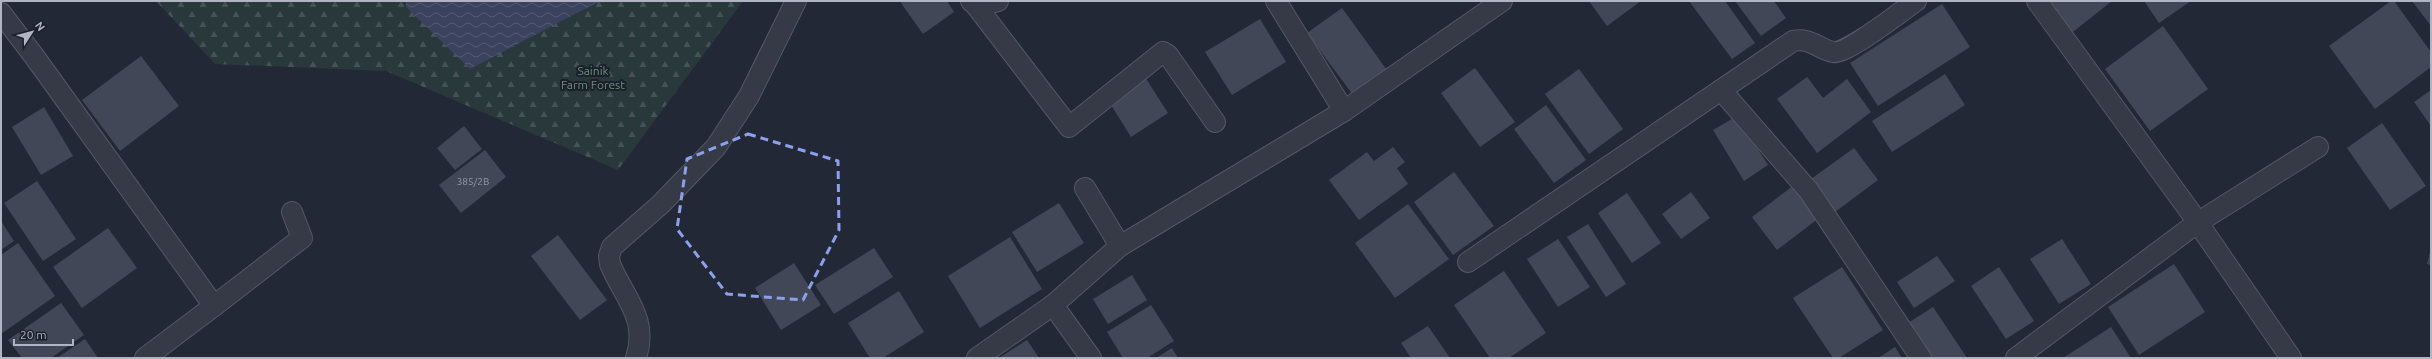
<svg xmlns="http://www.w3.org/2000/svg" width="2432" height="359" font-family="Ubuntu,sans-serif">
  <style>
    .forest { fill: url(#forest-firs) }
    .water { fill: url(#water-waves) }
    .building { fill: #424757 }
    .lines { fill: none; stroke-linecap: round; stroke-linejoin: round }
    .minor-casing { stroke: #545764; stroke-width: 22 }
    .minor { stroke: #363a47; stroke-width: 20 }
    .marked { fill: none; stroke: #8ca0ec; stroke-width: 3; stroke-dasharray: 8 5; stroke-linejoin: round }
    .labels { text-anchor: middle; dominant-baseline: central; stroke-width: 4; stroke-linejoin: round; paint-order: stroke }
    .number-label { font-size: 10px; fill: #9599a8 }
    .park-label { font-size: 12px; fill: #6b917a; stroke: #1b1f2b }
  </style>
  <defs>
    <pattern id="forest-firs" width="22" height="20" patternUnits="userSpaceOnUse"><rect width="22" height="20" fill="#29383b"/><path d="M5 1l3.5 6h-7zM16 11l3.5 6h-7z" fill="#465256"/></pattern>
    <pattern id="water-waves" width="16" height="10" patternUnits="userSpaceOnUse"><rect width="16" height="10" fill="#3a425e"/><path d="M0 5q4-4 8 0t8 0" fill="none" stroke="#545b73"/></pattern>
  </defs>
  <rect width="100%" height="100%" fill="#232836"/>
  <path class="forest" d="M156 1H743L618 170 386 71 215 64Z"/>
  <path class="water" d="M406 1H600L470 69 406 7Z"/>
  <g class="building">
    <path d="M904 1H947L954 12 923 34 901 3Z"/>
    <path d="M1589 1H1641L1607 26Z"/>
    <path d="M1689 1H1725L1755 43 1732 59Z"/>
    <path d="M1735 1H1774L1786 18 1761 36Z"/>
    <path d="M2043 1H2112L2069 35Z"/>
    <path d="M2144 1H2191L2159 23Z"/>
    <path d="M2391 1H2394L2431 52V67L2375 109 2329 46Z"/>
    <path d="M2412 1H2431V26Z"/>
    <path d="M1942 4 1970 47 1878 106 1850 63Z"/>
    <path d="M1342 8 1387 70 1353 95 1307 33Z"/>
    <path d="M1260 19 1286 62 1232 95 1205 52Z"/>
    <path d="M2163 26 2208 89 2150 131 2105 69Z"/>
    <path d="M141 56 179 106 120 151 82 100Z"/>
    <path d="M1475 68 1515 122 1480 147 1441 93Z"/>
    <path d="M1579 69 1623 129 1589 154 1545 94Z"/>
    <path d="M1945 74 1965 105 1892 152 1872 121Z"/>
    <path d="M1145 77 1168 113 1131 137 1108 100Z"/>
    <path d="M1807 77 1823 98 1847 79 1871 112 1817 153 1777 99Z"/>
    <path d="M2431 90V126L2414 102Z"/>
    <path d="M1546 105 1586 160 1554 183 1514 129Z"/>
    <path d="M44 107 73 156 41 175 12 127Z"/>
    <path d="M1737 116 1768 165 1744 181 1713 130Z"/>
    <path d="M2382 123 2426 186 2390 210 2347 148Z"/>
    <path d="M464 126 482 149 455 170 437 148Z"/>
    <path d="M1393 147 1405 162 1397 168 1408 184 1359 220 1329 180 1367 152 1374 161Z"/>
    <path d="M1854 148 1878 180 1835 212 1811 179Z"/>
    <path d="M485 150 506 177 461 213 439 185Z"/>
    <path d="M1454 172 1494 226 1453 255 1414 202Z"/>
    <path d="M37 181 76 239 43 261 4 203Z"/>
    <path d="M1794 185 1819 218 1777 250 1752 217Z"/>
    <path d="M1691 192 1710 218 1681 239 1662 214Z"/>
    <path d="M1627 193 1661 243 1632 263 1598 213Z"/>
    <path d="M1059 203 1084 243 1037 272 1012 232Z"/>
    <path d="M1408 204 1449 259 1395 298 1355 243Z"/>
    <path d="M1 221 14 241 1 250Z"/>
    <path d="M1588 224 1626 284 1606 297 1567 237Z"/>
    <path d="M108 228 137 268 82 308 53 267Z"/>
    <path d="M558 235 607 300 580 320 531 256Z"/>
    <path d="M1010 237 1042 289 980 328 948 276Z"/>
    <path d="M1558 239 1590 287 1558 307 1527 259Z"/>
    <path d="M2062 239 2091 284 2059 304 2030 259Z"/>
    <path d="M18 243 55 296 1 334V255Z"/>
    <path d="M874 248 893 277 834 314 815 285Z"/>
    <path d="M2431 249V265L2427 264Z"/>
    <path d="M1937 256 1955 281 1914 308 1897 282Z"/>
    <path d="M794 263 821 305 781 330 755 288Z"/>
    <path d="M2174 264 2205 312 2139 355 2108 307Z"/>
    <path d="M1842 267 1883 330 1839 358H1833L1793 298Z"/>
    <path d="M1999 267 2034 321 2006 339 1971 286Z"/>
    <path d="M1504 271 1546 333 1509 358H1490L1454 305Z"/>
    <path d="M1132 275 1147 300 1108 324 1093 299Z"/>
    <path d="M899 291 924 332 883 358H870L848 323Z"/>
    <path d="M61 303 84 335 51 358H22L8 340Z"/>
    <path d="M1151 305 1174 341 1147 358H1123L1107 332Z"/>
    <path d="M1933 307 1967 358H1926L1905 325Z"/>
    <path d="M1428 326 1450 358H1411L1401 343Z"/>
    <path d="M2111 327 2131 358H2063Z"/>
    <path d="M85 339 98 358H57Z"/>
    <path d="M1027 340 1039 358H999Z"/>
    <path d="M1895 347 1902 358H1878Z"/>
    <path d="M1172 348 1178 358H1156Z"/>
  </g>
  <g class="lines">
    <g class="minor-casing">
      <g id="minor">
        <path d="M971 1 983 5 998 1"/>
        <path d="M1276 1 1344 111"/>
        <path d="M2037 1 2189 210 2291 358"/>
        <path d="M974 3 1069 127 1163 52 1168 55 1215 122"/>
        <path d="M1 13 34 56 214 306 145 358"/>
        <path d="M1721 90 1809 191 1921 358"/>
        <path d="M1120 246 1344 111 1502 1"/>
        <path d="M1468 262 1793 41C1809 37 1819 49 1833 52 1846 55 1903 10 1916 1"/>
        <path d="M1053 305 1091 358"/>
        <path d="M214 306 302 238 292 212"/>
        <path d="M636 358C649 318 624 298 610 264L609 256 612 247 661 204 716 147 749 96 796 1"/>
        <path d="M977 358 1053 305 1120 246 1085 188"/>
        <path d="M2016 358 2197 223 2318 147"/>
      </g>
    </g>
    <use href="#minor" class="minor"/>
  </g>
  <path class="marked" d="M748 134 838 161 839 230 803 300 727 294 677 229 687 159Z"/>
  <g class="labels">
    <g class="number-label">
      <text x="473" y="181">385/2B</text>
    </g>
    <g class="park-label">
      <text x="593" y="70">Sainik<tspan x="593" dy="14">Farm Forest</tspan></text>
    </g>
  </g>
  <rect width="2432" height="359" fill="none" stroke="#b1b4c3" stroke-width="4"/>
  <g transform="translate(32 32) rotate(54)" stroke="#1b1f2b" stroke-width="3" paint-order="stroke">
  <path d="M0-3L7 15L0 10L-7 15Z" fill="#b1b4c3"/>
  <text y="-6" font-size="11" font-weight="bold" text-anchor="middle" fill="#b1b4c3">N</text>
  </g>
  <path d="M14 339v6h59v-6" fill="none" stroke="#b1b4c3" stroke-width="2"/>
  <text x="20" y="339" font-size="12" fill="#b1b4c3" stroke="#1b1f2b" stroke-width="3" paint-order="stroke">20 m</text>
</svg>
